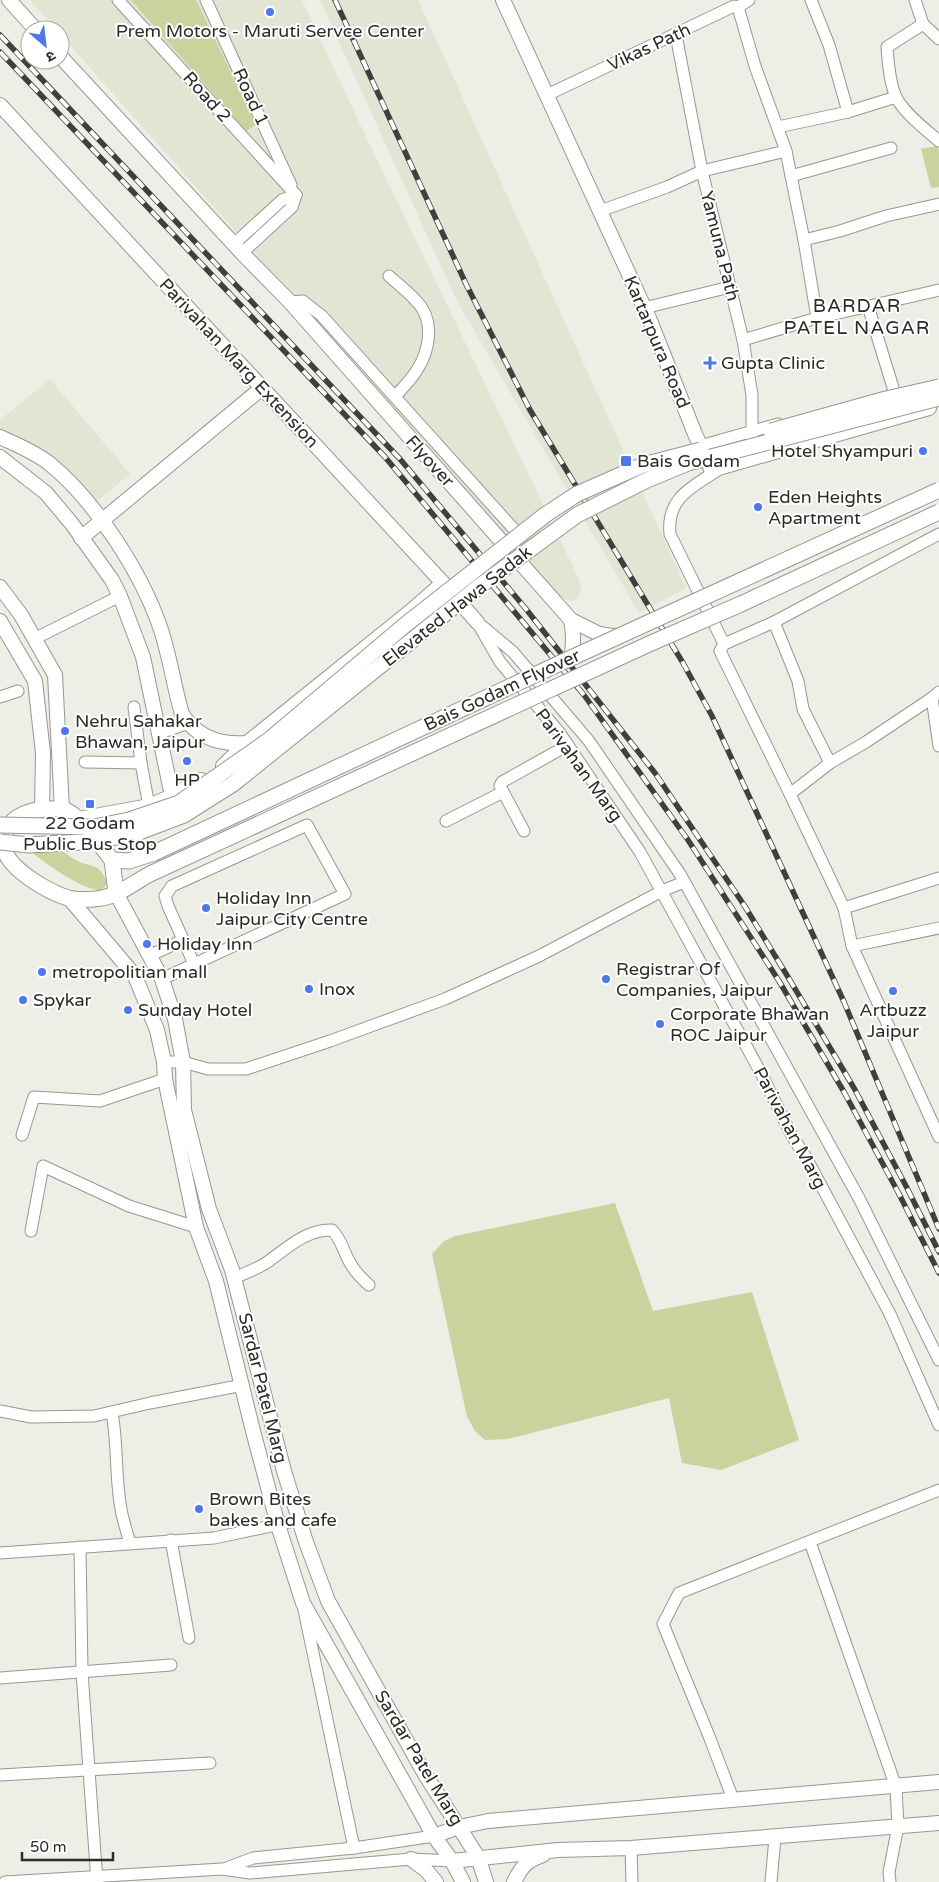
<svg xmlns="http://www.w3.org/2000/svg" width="939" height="1882" font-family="'Varela Round','Noto Sans Devanagari',sans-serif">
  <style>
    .built { fill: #e2e4d4 }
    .green { fill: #ccd29d }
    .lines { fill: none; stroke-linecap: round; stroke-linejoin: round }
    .minor-casing { stroke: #979890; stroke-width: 13 }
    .tertiary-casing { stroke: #979890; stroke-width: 16 }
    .secondary-casing { stroke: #979890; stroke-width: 17 }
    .minor { stroke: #fff; stroke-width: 11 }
    .tertiary { stroke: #fff; stroke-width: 14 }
    .secondary { stroke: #fff; stroke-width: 15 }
    .rail-casing { stroke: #3f403d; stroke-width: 5.5 }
    .rail { stroke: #fff; stroke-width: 4; stroke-dasharray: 11; stroke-linecap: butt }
    .secondary-bridge-casing { stroke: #979890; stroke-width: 17; stroke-linecap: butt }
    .secondary-bridge { stroke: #fff; stroke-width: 15 }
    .poi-dot { fill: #4d77ea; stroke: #fff; stroke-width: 2 }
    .labels { text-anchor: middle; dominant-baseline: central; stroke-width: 4; stroke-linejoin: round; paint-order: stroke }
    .poi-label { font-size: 18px; fill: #2b2c29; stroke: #fff; text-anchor: start }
    .street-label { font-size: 18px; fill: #2b2c29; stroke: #fff }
    .neighbourhood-label { font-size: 19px; letter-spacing: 1px; fill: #2b2c29; stroke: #fff }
  </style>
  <rect width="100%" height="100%" fill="#edeee6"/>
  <g class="built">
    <path d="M30 0H302L358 120 579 579 582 589 578 597 572 601 562 599 60 34V30H57Z"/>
    <path d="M320 0H418L686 588 639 613 457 301Z"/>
    <path d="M50 379 130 474 93 504 0 434V420Z"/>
  </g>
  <g class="green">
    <path d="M131 0H196L256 125 246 131Z"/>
    <path d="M936 146 939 149V187L931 188 921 149Z"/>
    <path d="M35 836C52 839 64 855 80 862 86 865 94 865 99 869 103 873 105 878 108 883L102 890C81 891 43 861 26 848L29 838Z"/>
    <path d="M615 1203 653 1311 752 1292 799 1440 721 1470 682 1463 669 1398 508 1439 485 1440 475 1431 467 1417 432 1254 444 1241 455 1236Z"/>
  </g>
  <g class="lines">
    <g class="minor-casing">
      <g id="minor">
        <path d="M118 0 296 195"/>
        <path d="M206 0 291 185"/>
        <path d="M811 0 829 45 848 112"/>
        <path d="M915 0 923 24 939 39"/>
        <path d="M738 7 755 66 786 151"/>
        <path d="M923 24 887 47C888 62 890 84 896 97 903 112 926 130 939 141"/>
        <path d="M676 35 702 171 743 340 752 395V453"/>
        <path d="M547 95 734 6 738 7 749 0"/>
        <path d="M778 127 848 112 896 97"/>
        <path d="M791 176 891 148"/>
        <path d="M600 211 667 187 702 171 786 151 804 240 817 318"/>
        <path d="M804 240 840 231 886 216 939 204"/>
        <path d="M234 244 282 200 296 195"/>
        <path d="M242 253 292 207 296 195"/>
        <path d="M389 276C400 286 414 296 422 308 434 327 428 353 417 370 411 380 402 388 395 397"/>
        <path d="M290 302 303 301 322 316 520 536"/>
        <path d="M868 306 898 404"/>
        <path d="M644 308 730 287"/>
        <path d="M743 340 817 318 939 290"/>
        <path d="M700 446 778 424"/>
        <path d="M721 468C695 486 666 496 670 534L724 644"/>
        <path d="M477 622 500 662 559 732 640 852 762 1075 791 1134 808 1161 890 1314 939 1425"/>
        <path d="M774 622 798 681 803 709 830 763"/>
        <path d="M482 626 513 652 589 741 680 874 860 1200 939 1360"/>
        <path d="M34 639 120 596"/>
        <path d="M0 697 18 691"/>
        <path d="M932 698 939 746"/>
        <path d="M134 707 141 763 149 806"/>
        <path d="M85 762 141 763"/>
        <path d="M790 794 720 651 724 644 774 622 939 534"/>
        <path d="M446 821 503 792"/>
        <path d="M524 831 500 786 502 782 568 745"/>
        <path d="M844 908 939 878"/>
        <path d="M939 928 852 946 939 1137"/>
        <path d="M852 946 844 908 790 794 830 763 866 742 932 698 939 692"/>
        <path d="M149 956 183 940"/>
        <path d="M162 979 345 894 307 825 172 886 165 896 168 906 194 964"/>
        <path d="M164 1062H183L208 1069H246L330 1041 445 999 539 956 662 891 684 882"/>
        <path d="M22 1135 34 1097 100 1101 165 1079"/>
        <path d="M31 1231 43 1166 129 1206 196 1227"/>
        <path d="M234 1278C245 1273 257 1269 266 1263 286 1249 306 1229 332 1230 341 1239 343 1250 349 1261 354 1271 361 1278 369 1285"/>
        <path d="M0 1411 31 1417 94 1416 150 1403 243 1385"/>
        <path d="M112 1413C118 1445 115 1477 121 1509 123 1521 127 1532 130 1543"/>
        <path d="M171 1540 189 1638"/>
        <path d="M810 1542 896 1787 898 1826 889 1872 890 1882"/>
        <path d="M80 1547 82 1672 97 1882"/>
        <path d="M0 1553 214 1538 299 1520"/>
        <path d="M304 1610 354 1848"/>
        <path d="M0 1678 171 1665"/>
        <path d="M0 1775 210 1763"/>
        <path d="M733 1799 709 1736 663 1624 679 1593 939 1490"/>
        <path d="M631 1848 632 1882"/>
        <path d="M224 1869 253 1858 354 1848 434 1836"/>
        <path d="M5 1882 222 1869 250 1873 411 1859 452 1861"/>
        <path d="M771 1882 775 1838"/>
      </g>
    </g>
    <g class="tertiary-casing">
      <g id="tertiary">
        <path d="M9 0 36 30"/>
        <path d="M503 0 649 318 695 434 711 469 722 467 929 408"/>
        <path d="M60 56 242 253 290 302 571 620 599 634 618 637"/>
        <path d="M0 105 443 583 477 622"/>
        <path d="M0 437C17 445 35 452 50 464 96 502 142 573 161 630 170 657 174 687 182 714 197 738 221 745 247 743"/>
        <path d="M0 457 46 493 72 524 112 580 120 596 143 657 172 796"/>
        <path d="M81 538 262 388"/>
        <path d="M0 587 21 615 55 675 62 809"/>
        <path d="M571 620C574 634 574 644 571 658"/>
        <path d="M0 621 35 681 43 753 42 809"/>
        <path d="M159 732 187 722"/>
        <path d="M223 766 247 743 411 611 443 583"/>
        <path d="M79 819 149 806 172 796 201 780"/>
        <path d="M116 893 162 979 175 1019 183 1062 184 1110 209 1209 232 1270 284 1471 306 1542 328 1601 426 1776 478 1857 486 1882"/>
        <path d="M69 898 135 976 157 1030 164 1062 165 1079 196 1227 216 1281 253 1431 278 1525 303 1603 434 1836 452 1861 463 1882"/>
        <path d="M434 1836 459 1827 488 1821 939 1782"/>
        <path d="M411 1859 426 1870 436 1882"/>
        <path d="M452 1861 558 1850 631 1848 939 1823"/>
        <path d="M514 1882C522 1866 526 1861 543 1855"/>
      </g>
    </g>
    <g class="secondary-casing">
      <g id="secondary">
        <path d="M112 860 116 893"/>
        <path d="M150 874C135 882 119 895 102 898 92 900 77 900 68 898 49 892 7 869 4 847 1 819 27 809 50 809 54 809 59 808 62 809 67 810 74 815 78 819 90 828 102 848 112 860L129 861 154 853"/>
      </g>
    </g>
    <use href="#minor" class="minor"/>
    <use href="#tertiary" class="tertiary"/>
    <use href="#secondary" class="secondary"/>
    <g class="rail-casing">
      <g id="rail">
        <path d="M335 0 466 284 530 410 683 663 712 716 844 1002 939 1229"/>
        <path d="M0 35 400 459 526 609 655 773 744 905 788 977 854 1088 907 1188 939 1252"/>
        <path d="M0 52 385 457 584 695 688 840 779 981 844 1092 898 1192 939 1273"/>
      </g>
    </g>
    <use href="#rail" class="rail"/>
    <g class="secondary-bridge-casing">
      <g id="secondary-bridge">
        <path d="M771 431 886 399 939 387"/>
        <path d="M0 825 94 827 129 820 179 803 269 740 405 625 545 515 577 494 643 465 701 450"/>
        <path d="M0 842 29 845 83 842 134 834 184 815 233 784 477 588 577 515 647 480 688 463 939 398"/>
        <path d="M154 853 571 658 939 490"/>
        <path d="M150 874 649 644 741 604 939 512"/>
      </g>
    </g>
    <use href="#secondary-bridge" class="secondary-bridge"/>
  </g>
  <g class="poi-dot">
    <circle cx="270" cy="12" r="5"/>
    <path d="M707.5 355.5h5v5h5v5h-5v5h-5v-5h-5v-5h5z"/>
    <circle cx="923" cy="451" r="5"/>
    <rect x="620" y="455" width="12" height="12" rx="2.5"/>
    <circle cx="758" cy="507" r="5"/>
    <circle cx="65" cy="731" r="5"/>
    <circle cx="187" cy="761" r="5"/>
    <rect x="85" y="799" width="10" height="10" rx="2.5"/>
    <circle cx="206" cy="908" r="5"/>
    <circle cx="147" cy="944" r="5"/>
    <circle cx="42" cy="972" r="5"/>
    <circle cx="606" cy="979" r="5"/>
    <circle cx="309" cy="989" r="5"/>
    <circle cx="893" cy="991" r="5"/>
    <circle cx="23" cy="1000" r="5"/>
    <circle cx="128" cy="1010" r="5"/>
    <circle cx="660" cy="1024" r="5"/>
    <circle cx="199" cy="1509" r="5"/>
  </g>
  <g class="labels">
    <g class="poi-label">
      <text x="270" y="31" text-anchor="middle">Prem Motors - Maruti Servce Center</text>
      <text x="721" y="363">Gupta Clinic</text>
      <text x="913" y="451" text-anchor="end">Hotel Shyampuri</text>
      <text x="637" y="461">Bais Godam</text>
      <text x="768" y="497">Eden Heights<tspan x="768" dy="21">Apartment</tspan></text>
      <text x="75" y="721">Nehru Sahakar<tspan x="75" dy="21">Bhawan, Jaipur</tspan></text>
      <text x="187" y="780" text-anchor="middle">HP</text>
      <text x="90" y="823" text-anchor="middle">22 Godam<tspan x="90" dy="21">Public Bus Stop</tspan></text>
      <text x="216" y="898">Holiday Inn<tspan x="216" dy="21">Jaipur City Centre</tspan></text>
      <text x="157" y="944">Holiday Inn</text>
      <text x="616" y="969">Registrar Of<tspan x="616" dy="21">Companies, Jaipur</tspan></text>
      <text x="52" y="972">metropolitian mall</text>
      <text x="319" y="989">Inox</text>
      <text x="33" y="1000">Spykar</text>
      <text x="138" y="1010">Sunday Hotel</text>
      <text x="893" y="1010" text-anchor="middle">Artbuzz<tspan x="893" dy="21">Jaipur</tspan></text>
      <text x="670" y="1014">Corporate Bhawan<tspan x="670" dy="21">ROC Jaipur</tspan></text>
      <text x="209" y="1499">Brown Bites<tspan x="209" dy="21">bakes and cafe</tspan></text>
    </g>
    <g class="street-label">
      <text transform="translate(649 47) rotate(-25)">Vikas Path</text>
      <text transform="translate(207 97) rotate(48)">Road 2</text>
      <text transform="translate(251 97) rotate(65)">Road 1</text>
      <text transform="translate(720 246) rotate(76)">Yamuna Path</text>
      <text transform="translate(657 342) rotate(67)">Kartarpura Road</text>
      <text transform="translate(239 363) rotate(47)">Parivahan Marg Extension</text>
      <text transform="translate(430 461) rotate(48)">Flyover</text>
      <text transform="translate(457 606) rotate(-38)">Elevated Hawa Sadak</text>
      <text transform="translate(502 690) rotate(-25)">Bais Godam Flyover</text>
      <text transform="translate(579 765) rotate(54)">Parivahan Marg</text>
      <text transform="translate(790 1128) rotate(62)">Parivahan Marg</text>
      <text transform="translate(263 1388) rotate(76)">Sardar Patel Marg</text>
      <text transform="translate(419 1758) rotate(59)">Sardar Patel Marg</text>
    </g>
    <g class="neighbourhood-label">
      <text x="857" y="306">BARDAR<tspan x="857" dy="22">PATEL NAGAR</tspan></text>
    </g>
  </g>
  <g transform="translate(45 45) rotate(152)"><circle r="24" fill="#ffffff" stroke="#aaaba9"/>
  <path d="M0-4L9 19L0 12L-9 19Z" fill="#4d77ea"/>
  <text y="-8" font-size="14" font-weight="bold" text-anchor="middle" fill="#2b2c29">उ</text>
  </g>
  <path d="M22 1852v8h91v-8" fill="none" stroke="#2b2c29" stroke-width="2.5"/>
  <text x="30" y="1852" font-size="15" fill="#2b2c29" stroke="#ffffff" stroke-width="4" paint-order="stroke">50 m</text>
</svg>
